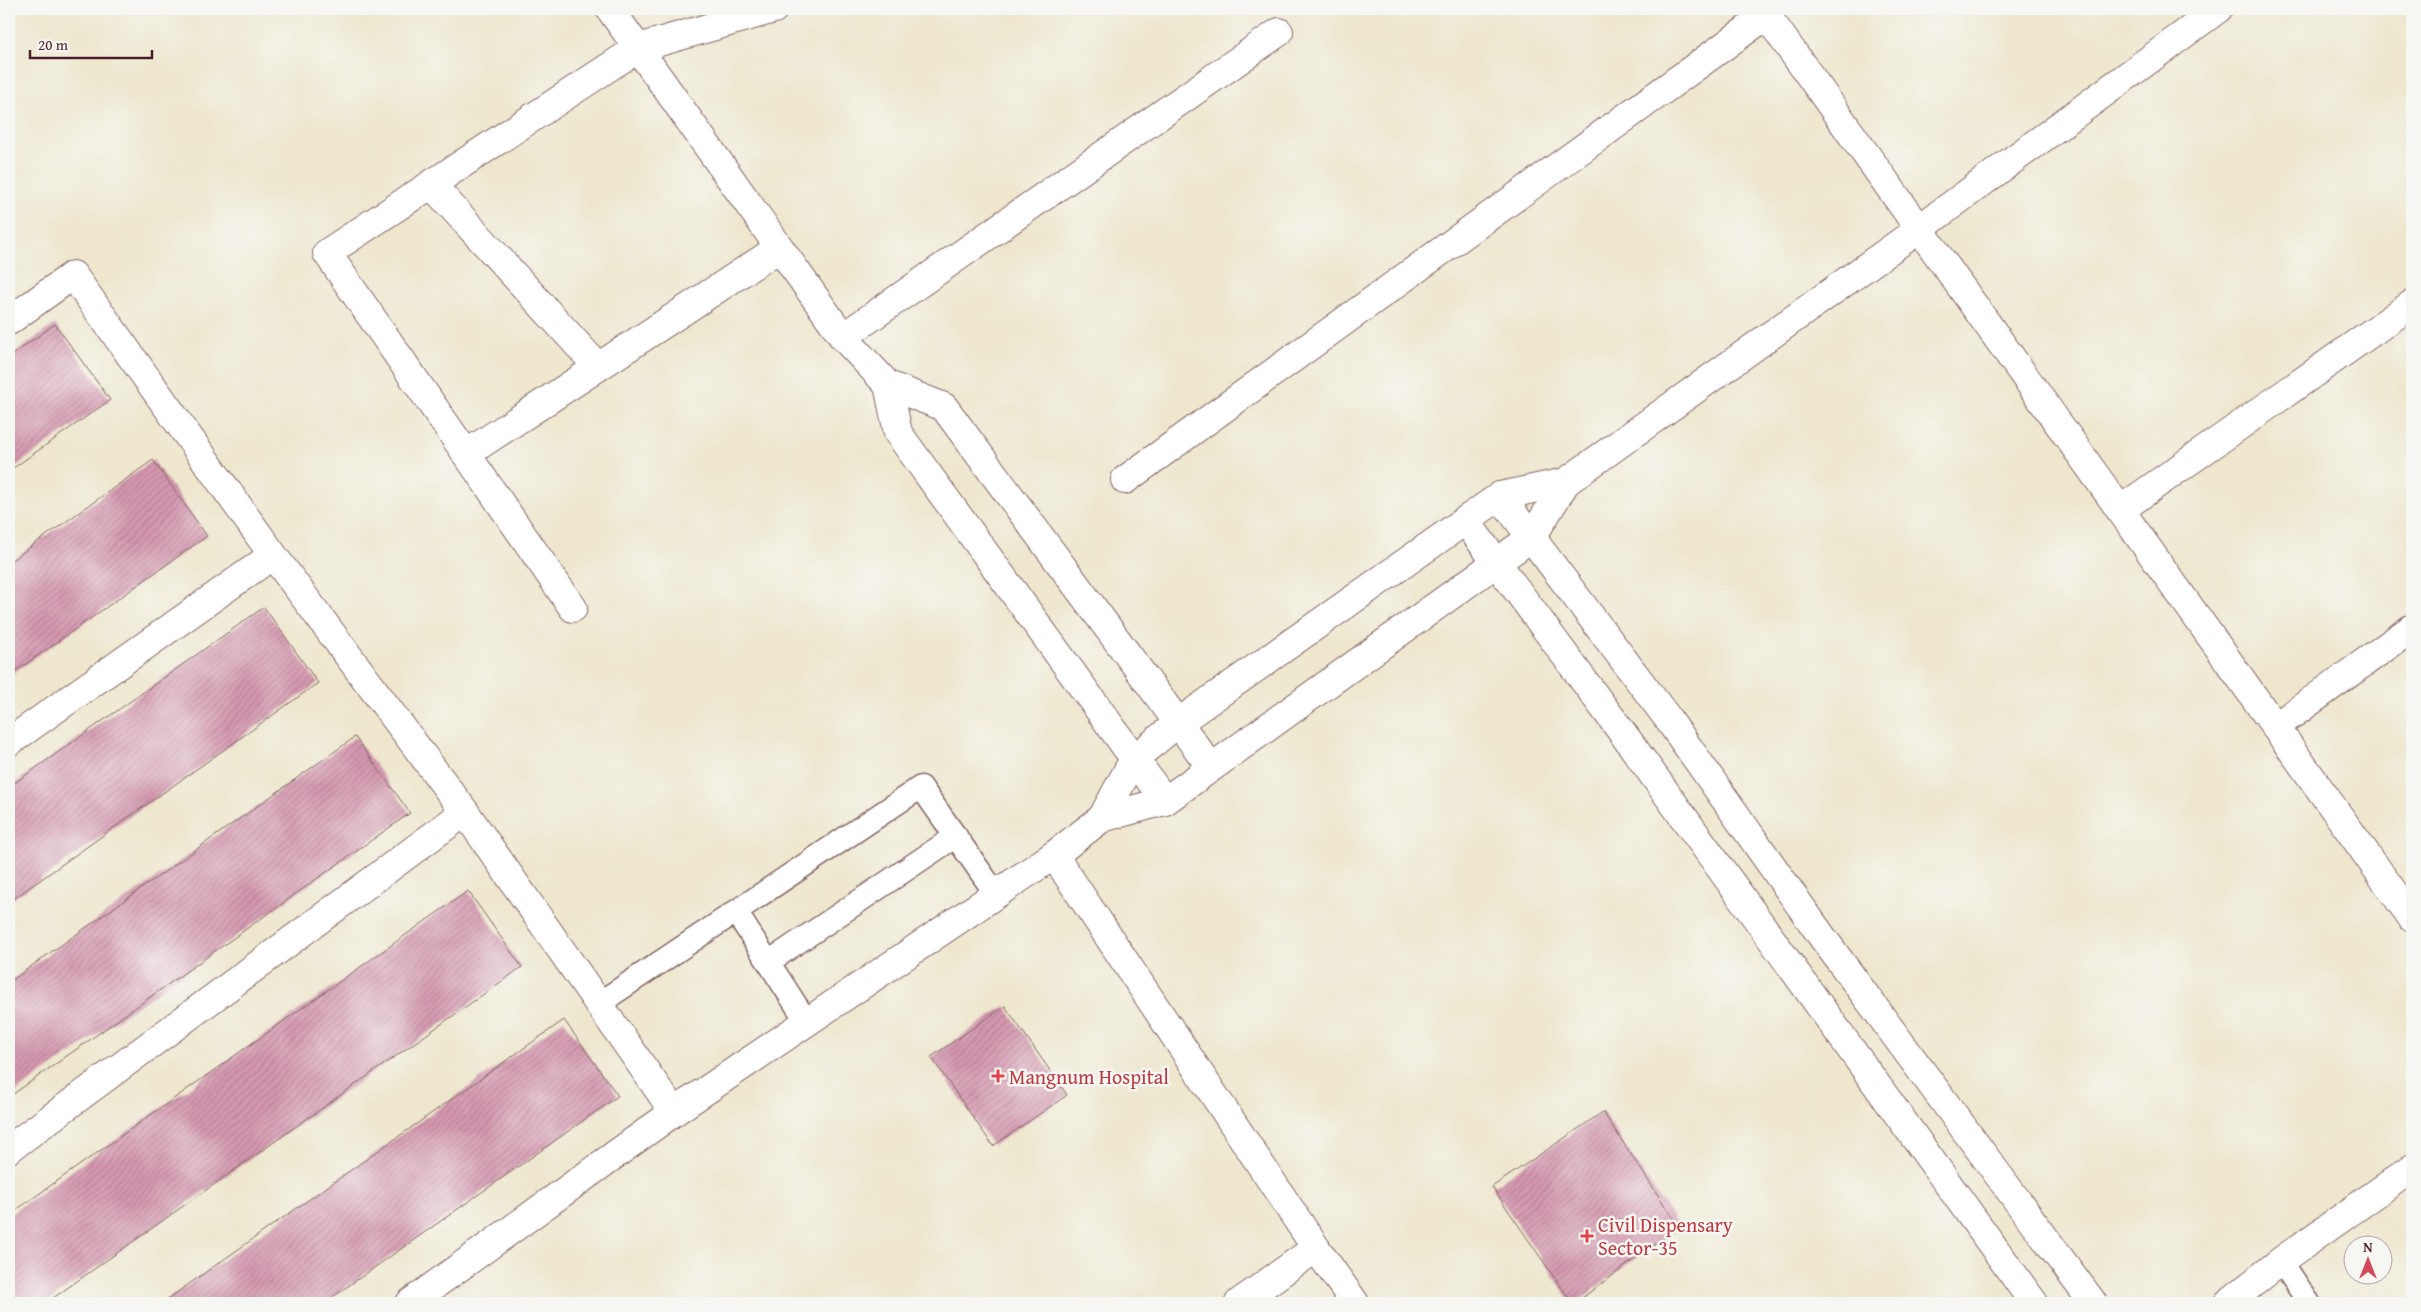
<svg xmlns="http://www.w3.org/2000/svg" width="2421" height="1312" font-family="'Gentium Book Plus',serif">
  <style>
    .building { fill: url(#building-hatch) }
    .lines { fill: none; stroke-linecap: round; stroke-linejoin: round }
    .service-casing { stroke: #836564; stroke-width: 25 }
    .minor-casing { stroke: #836564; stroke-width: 30 }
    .tertiary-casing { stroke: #836564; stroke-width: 30 }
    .service { stroke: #fff; stroke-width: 22 }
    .minor { stroke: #fff; stroke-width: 28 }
    .tertiary { stroke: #fff; stroke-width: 28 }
    .health-dot { fill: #e0444e; stroke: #f6f6f2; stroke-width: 2 }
    .labels { text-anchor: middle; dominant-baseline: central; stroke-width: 5; stroke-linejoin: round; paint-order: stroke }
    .health-label { font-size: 20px; fill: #be3a42; stroke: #f6f6f2; text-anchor: start }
  </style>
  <defs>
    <pattern id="building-hatch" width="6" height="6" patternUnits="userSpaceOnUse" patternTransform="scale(1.25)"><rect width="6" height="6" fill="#d598b0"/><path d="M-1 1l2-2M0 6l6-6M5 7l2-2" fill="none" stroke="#af7b8f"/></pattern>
  </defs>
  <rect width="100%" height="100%" fill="#f6f6f2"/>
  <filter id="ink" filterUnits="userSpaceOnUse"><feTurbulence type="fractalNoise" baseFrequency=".02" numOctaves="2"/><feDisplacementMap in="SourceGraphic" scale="10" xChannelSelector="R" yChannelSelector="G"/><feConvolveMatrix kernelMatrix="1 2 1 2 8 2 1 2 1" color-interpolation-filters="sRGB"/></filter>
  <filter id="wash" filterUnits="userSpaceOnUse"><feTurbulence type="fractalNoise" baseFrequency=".0096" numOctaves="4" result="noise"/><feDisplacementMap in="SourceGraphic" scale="20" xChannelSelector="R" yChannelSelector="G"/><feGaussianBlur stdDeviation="1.12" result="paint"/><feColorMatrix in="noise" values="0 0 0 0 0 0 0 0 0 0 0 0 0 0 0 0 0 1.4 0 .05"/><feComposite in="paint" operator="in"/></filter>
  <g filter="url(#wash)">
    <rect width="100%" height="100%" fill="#eee7ce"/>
    <g id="blocks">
      <g class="building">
        <path d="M55 324 110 400 9 471V357Z"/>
        <path d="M153 460 207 536 9 676V562Z"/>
        <path d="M264 607 318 683 9 902V787Z"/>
        <path d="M355 737 410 813 9 1097V982Z"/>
        <path d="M468 891 522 967 46 1303H9V1215Z"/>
        <path d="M1005 1006 1067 1095 993 1146 931 1057Z"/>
        <path d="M564 1020 618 1096 529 1159 324 1303H162Z"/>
        <path d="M1603 1112 1679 1227 1575 1303H1572L1492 1187Z"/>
      </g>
    </g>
  </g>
  <g filter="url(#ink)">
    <use href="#blocks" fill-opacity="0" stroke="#836564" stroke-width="1"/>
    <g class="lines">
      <g class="service-casing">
        <g id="service">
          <path d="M736 912 807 1022"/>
          <path d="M770 961 956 836"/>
          <path d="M598 1004 921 787 996 894"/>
          <path d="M2281 1261 2309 1303"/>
        </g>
      </g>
      <g class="minor-casing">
        <g id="minor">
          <path d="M1762 9 2412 918"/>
          <path d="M431 184 598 367"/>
          <path d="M9 321 73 275 273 555 465 812 674 1112"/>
          <path d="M843 337 1279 32"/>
          <path d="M466 454 779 248"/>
          <path d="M1125 480 1767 15"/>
          <path d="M2120 510 2412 304"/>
          <path d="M573 608 327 253 638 48 774 9"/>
          <path d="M2275 727 2412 628"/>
          <path d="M9 742 273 555"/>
          <path d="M1054 855 1316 1248"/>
          <path d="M9 1149 465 812"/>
          <path d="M1239 1303 1316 1248 1355 1303"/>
          <path d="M2228 1303 2281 1261 2412 1168"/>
        </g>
      </g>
      <g class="tertiary-casing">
        <g id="tertiary">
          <path d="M610 9 843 337 888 385 944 407 1211 767"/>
          <path d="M888 385 898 433 1165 801"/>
          <path d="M1500 496 1666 716 1823 938 2093 1303"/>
          <path d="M1465 520 1630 743 2034 1303"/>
          <path d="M1102 818 1134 759 1179 722 1500 496 1566 482"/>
          <path d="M410 1303 674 1112 1054 855 1102 818 1165 801 1532 537 1566 482 1919 229 2218 9"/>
        </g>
      </g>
      <use href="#service" class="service"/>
      <use href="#minor" class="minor"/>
      <use href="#tertiary" class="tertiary"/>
    </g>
  </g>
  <g class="health-dot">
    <path d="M995.5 1068.5h5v5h5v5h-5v5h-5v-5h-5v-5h5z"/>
    <path d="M1584.5 1228.5h5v5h5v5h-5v5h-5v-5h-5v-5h5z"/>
  </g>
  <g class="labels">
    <g class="health-label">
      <text x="1009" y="1076">Mangnum Hospital</text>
      <text x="1598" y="1224">Civil Dispensary<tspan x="1598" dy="23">Sector-35</tspan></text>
    </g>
  </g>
  <rect width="2421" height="1312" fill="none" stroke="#f6f6f2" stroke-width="30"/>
  <g transform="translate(2368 1260)"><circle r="24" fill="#f6f6f2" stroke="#b1a0a2"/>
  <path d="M0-4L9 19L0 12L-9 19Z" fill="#d1495b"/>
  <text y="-8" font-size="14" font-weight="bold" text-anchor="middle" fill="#4a1f2b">N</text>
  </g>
  <path d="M30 50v8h122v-8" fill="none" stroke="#4a1f2b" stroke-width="2.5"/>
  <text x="38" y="50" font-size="15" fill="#4a1f2b" stroke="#f6f6f2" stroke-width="4" paint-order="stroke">20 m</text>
</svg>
